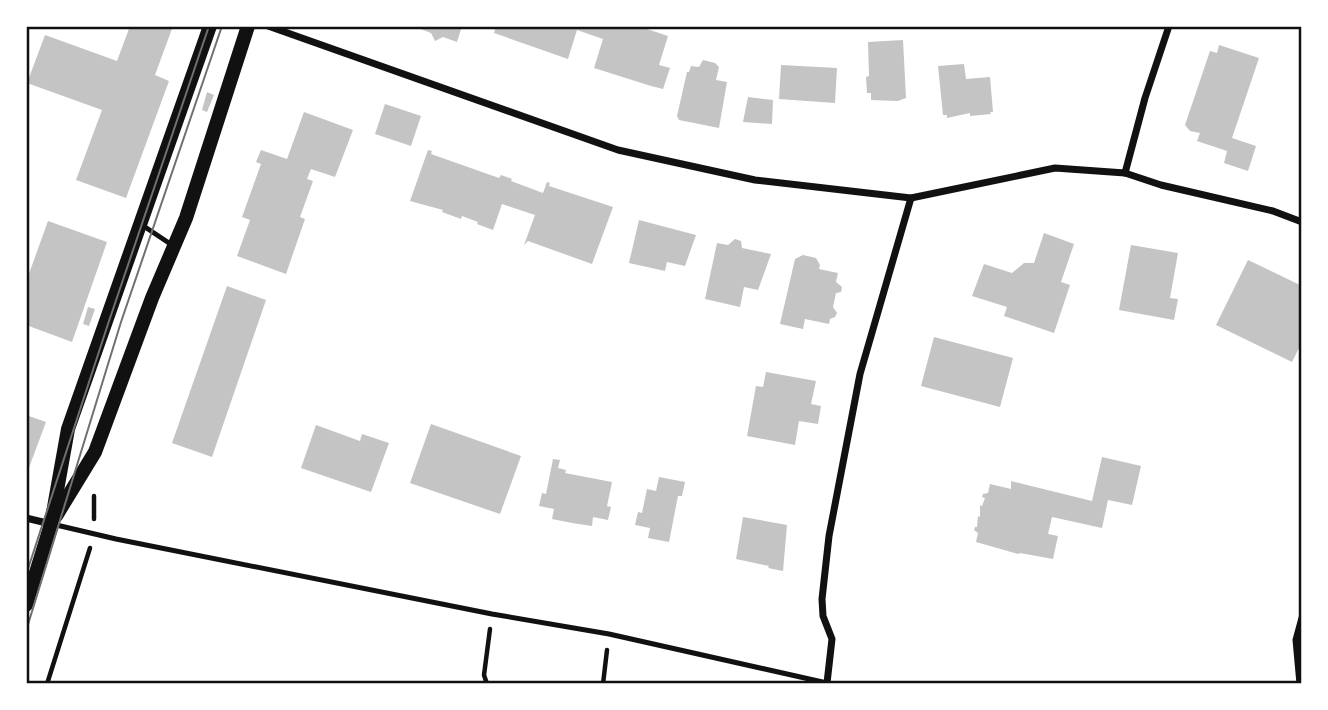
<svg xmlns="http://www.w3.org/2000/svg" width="1328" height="710" font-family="Figtree,sans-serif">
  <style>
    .building { fill: #c4c4c4 }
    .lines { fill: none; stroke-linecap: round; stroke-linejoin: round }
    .path { stroke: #111; stroke-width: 4.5 }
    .service { stroke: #111; stroke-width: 5 }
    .minor { stroke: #111; stroke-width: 7 }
    .secondary { stroke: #111; stroke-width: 14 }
    .tram { stroke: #707070; stroke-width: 2 }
    .neatline { fill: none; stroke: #111; stroke-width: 2.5 }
  </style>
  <rect width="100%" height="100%" fill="#fff"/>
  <g class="building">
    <path d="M130 26H173L155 75 169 81 126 198 76 180 102 110 27 83 45 35 117 61Z"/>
    <path d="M413 26H462L457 42 443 37 435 41 431 33Z"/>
    <path d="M496 26H638L668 36 659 65 670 68 663 89 651 86 594 68 603 39 577 30 568 59 494 33Z"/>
    <path d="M903 40 906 98 898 101 871 100V93H867L866 77 869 76 868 42Z"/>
    <path d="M1219 45 1259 58 1232 138 1256 146 1248 171 1224 163 1227 151 1197 141 1200 133 1190 131 1185 125 1210 51 1217 53Z"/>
    <path d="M703 60 715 63 719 67 716 80 727 82 719 128 679 120 677 116 687 72H689L691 66 699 67Z"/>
    <path d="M964 64 966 79 990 77 993 112H990L991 114 970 116V113L947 118V115H943L938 66Z"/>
    <path d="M781 65 837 68 835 103 779 99Z"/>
    <path d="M207 92 214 95 207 112 202 110Z"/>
    <path d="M748 97 773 100 772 124 743 122Z"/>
    <path d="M385 104 421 116 411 146 375 134Z"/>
    <path d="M304 112 353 130 335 177 311 169 307 179 313 181 300 217 305 219 286 274 237 256 250 220 242 217 261 164 256 162 261 150 287 159Z"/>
    <path d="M428 150 432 151 431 154 499 178 501 175 512 179 511 181 543 193 547 182 550 183 549 186 613 207 592 264 528 241 524 245 535 215 502 204 493 230 477 224 478 222 462 216 461 219 442 212 443 210 410 201Z"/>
    <path d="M639 220 696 235 685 266 667 262 665 271 629 263Z"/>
    <path d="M48 221 107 242 72 342 26 325V282Z"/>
    <path d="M1044 233 1074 244 1061 282 1070 285 1054 333 1004 316 1007 307 972 296 984 264 1012 273 1024 263H1034Z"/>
    <path d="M735 239 741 241 742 248 771 254 758 290 744 287 740 307 705 299 717 243 728 245Z"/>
    <path d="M1131 245 1178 253 1170 298 1178 299 1174 320 1119 310Z"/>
    <path d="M803 255 816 258 820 265 819 269 838 273 836 282 842 287 841 292 836 293 833 307 837 313 835 317 830 319 829 324 805 319 803 329 780 324 795 259Z"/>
    <path d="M1248 260 1302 286V342L1292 362 1216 325Z"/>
    <path d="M227 286 266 300 212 457 172 443Z"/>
    <path d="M88 307 95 309 89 326 83 324Z"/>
    <path d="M934 337 1013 358 1000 407 921 386Z"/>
    <path d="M766 372 816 381 811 404 821 406 818 424 799 421 795 445 747 436 756 386 763 387Z"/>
    <path d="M26 415 46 422 27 473H26Z"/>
    <path d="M431 424 521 456 500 514 410 483Z"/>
    <path d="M316 425 360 441 362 434 389 443 371 492 301 468Z"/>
    <path d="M1102 457 1141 466 1132 505 1108 500 1102 528 1052 517 1048 534 1058 536 1053 559 1020 553 1018 554 976 542 978 533 974 530 975 527H977L978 516 980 517V505L982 506 985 498 982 497 983 494 988 493 990 484 1011 489V481L1092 501Z"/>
    <path d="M553 459 560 460 558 468 566 470 565 473 612 482 607 506 611 507 608 520 593 517 592 526 572 523 552 519 554 509 539 506 542 493 546 494Z"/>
    <path d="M659 477 685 482 682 496H678L669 542 648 538 650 528 635 525 638 512 642 513 647 489 656 491Z"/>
    <path d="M743 517 787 525 783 571 768 568 769 566 736 559Z"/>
  </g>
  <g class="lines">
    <g class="path">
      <path d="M94 519V496"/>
      <path d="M47 684 90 548"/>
      <path d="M487 684 484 675 490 629"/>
      <path d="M603 684 607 650"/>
    </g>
    <g class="service">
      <path d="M142 225 172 245"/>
      <path d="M52 524 116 539 492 614 609 634 827 683"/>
    </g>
    <g class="minor">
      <path d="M268 26 618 150 755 180 911 198 1055 168 1125 173 1161 185 1273 211 1302 222"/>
      <path d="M1125 173 1145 98 1169 26"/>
      <path d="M26 518 51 524"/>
      <path d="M827 683 832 639 823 616 822 599 829 536 860 374 911 198"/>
      <path d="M1300 684 1296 640 1302 618"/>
    </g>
    <g class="secondary">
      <path d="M56 516 95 452 152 298 186 218 248 26"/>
      <path d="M26 605 51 524 68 429 210 26"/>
    </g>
    <g class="tram">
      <path d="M26 575 108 324 209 26"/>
      <path d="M26 631 121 322 222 26"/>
    </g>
  </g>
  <rect width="1328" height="710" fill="none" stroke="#ffffff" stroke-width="56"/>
  <rect x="28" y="28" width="1272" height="654" class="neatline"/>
</svg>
